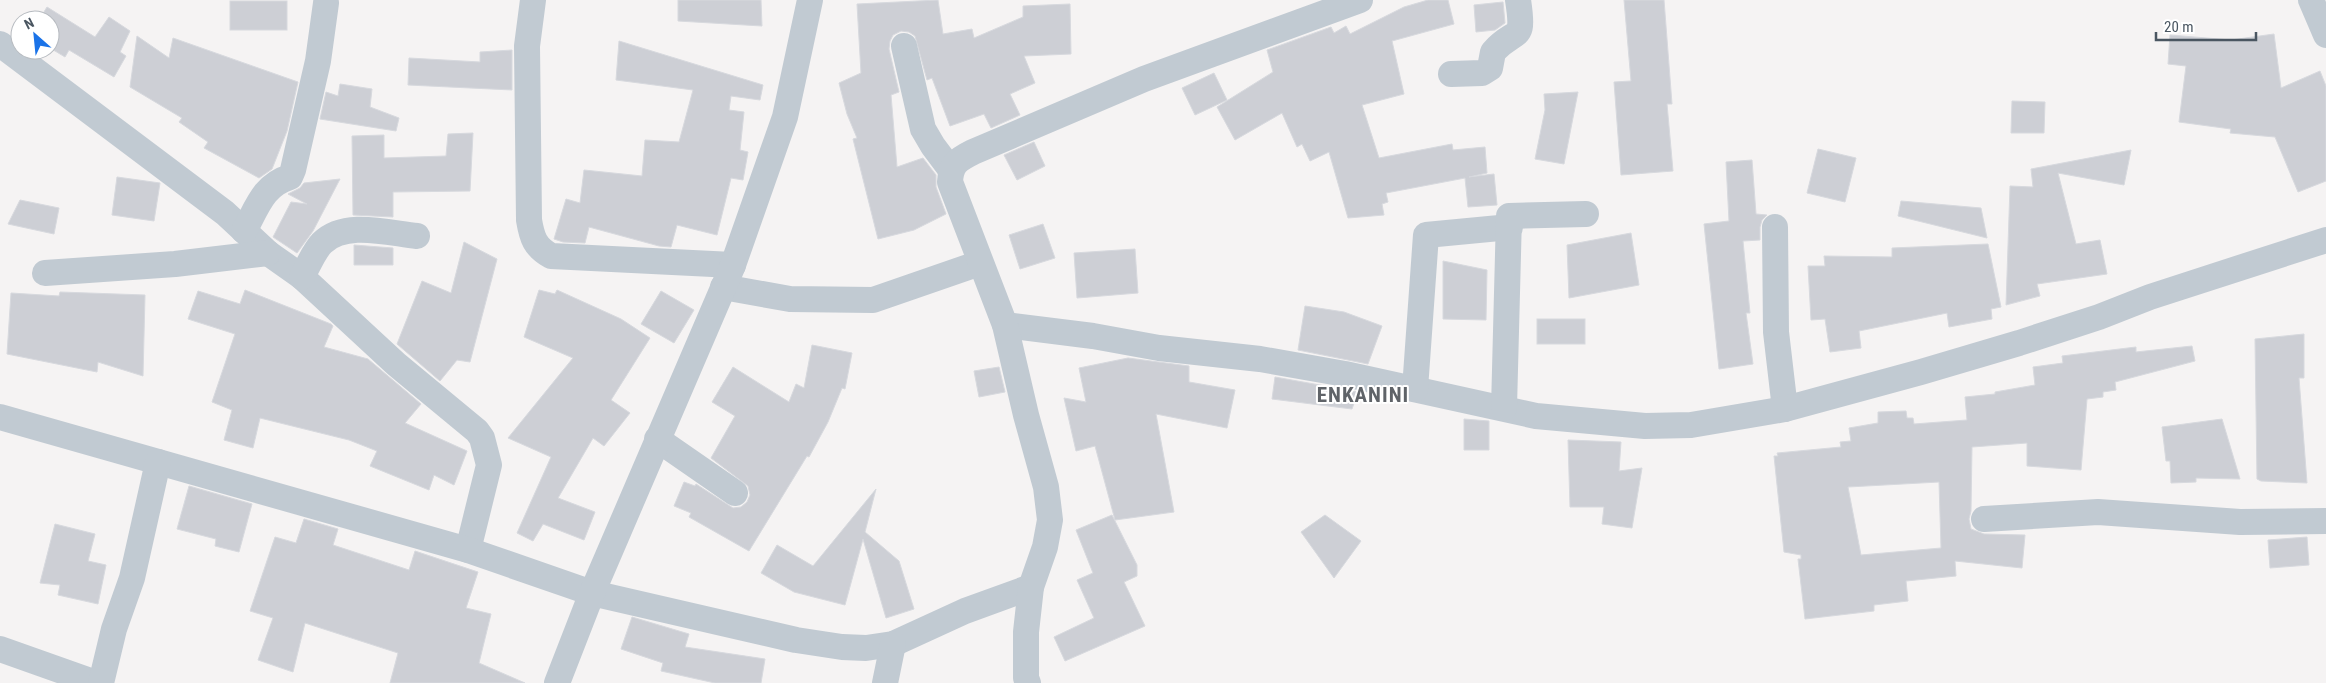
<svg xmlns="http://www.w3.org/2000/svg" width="2326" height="683" font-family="'Roboto Condensed',sans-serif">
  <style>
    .building { fill: #cdcfd5; stroke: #d7d9de; fill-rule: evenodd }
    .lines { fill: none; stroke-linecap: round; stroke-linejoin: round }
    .minor { stroke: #c1cad2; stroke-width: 26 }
    .labels { text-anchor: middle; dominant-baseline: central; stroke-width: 4; stroke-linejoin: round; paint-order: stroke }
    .district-label { font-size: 21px; font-weight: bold; letter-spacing: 1px; fill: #5f6368; stroke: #fff }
  </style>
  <rect width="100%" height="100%" fill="#f5f3f3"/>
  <g class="building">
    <path d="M678 0H761L762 26 678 21Z"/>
    <path d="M938 0 943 34 972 29 974 38 1023 17V6L1070 4 1071 54 1024 56 1035 83 1010 94 1020 115 991 128 984 114 950 126 932 78 927 80 915 36 909 32 901 31 893 35 890 41 889 49 899 92 891 95 897 167 923 158 936 175V187L946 214 914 230 878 239 853 139 857 138 847 114 839 83 861 73 857 4Z"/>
    <path d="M1428 0H1448L1454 24 1392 41 1404 94 1362 105 1379 158 1452 144 1453 150 1485 147 1487 173 1469 177 1494 174 1497 205 1468 207 1465 178 1386 193 1388 202 1382 204 1384 215 1348 218 1329 152 1310 161 1302 144 1297 147 1282 113 1235 140 1217 107 1273 72 1267 50 1331 27 1334 33 1346 26 1350 34 1404 7Z"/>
    <path d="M1624 0H1664L1672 104H1667L1673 171 1621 175 1614 82 1631 81Z"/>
    <rect x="230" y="1" width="57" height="29"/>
    <path d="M1503 2 1505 23 1495 30 1476 32 1474 5Z"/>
    <path d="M47 7 95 37 109 17 130 31 120 52 126 56 114 77 69 50 65 57 50 48V20H39Z"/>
    <path d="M2274 34 2281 88 2320 71 2326 86V181L2298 192 2275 137 2230 133 2231 129 2179 122 2186 66 2168 64 2170 35 2231 40Z"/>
    <path d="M137 36 169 58 173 38 298 82 287 131 272 169 259 178 204 148 208 142 179 122 182 118 130 87Z"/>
    <path d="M619 41 763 85 760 100 731 96 729 110 744 112 740 150 748 152 743 180 731 178 717 235 677 225 671 247 659 246 589 227 585 243 563 242 554 239 566 199 580 203 584 170 642 176 645 140 679 142 693 90 616 80Z"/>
    <path d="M512 50V90L408 85 409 58 480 62V52Z"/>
    <path d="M1214 73 1227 100 1195 115 1182 88Z"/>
    <path d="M340 84 372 89 370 107 399 118 396 131 320 119 326 92 338 96Z"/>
    <path d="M1578 92 1564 164 1535 159 1545 110 1544 94Z"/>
    <path d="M2012 101 2045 102 2044 133H2011Z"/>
    <path d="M473 133 470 191 393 192V217L353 215 352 136 384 135V158L446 156 448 134Z"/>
    <path d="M1034 142 1045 166 1017 180 1004 155Z"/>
    <path d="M1818 149 1856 158 1845 202 1807 193Z"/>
    <path d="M2131 150 2124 185 2058 173 2076 244 2100 240 2107 274 2037 284 2040 296 2006 305 2010 186 2033 187 2031 169Z"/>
    <path d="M1752 160 1756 214 1767 215 1762 220 1760 227V240L1743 241 1750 313H1746L1753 364 1719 369 1704 224 1729 221 1726 162Z"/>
    <path d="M117 177 160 183 154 221 112 215Z"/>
    <path d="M340 179 313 231 297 253 273 237 291 202 307 204 288 194 300 188 304 183Z"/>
    <path d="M20 200 59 208 54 234 8 224Z"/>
    <path d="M1901 201 1981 208 1987 238 1898 216Z"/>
    <path d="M1043 224 1055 258 1020 269 1009 235Z"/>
    <path d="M1631 233 1639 285 1569 298 1567 245Z"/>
    <path d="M464 242 497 259 470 362 457 360 440 381 397 344 422 281 451 293Z"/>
    <path d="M1988 244 2001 307 1991 309 1992 319 1949 327 1947 313 1859 331 1861 348 1830 352 1825 319 1811 320 1808 266H1825L1824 256 1892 257V248Z"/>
    <path d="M354 245 393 248V265H354Z"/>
    <path d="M1135 249 1138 293 1077 298 1074 253Z"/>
    <path d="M1443 261 1487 270 1486 320 1443 319Z"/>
    <path d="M245 290 331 324 333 326 324 347 368 359 421 404 405 423 467 451 454 485 434 475 429 490 370 466 377 451 349 440 260 418 253 448 224 440 232 410 212 402 235 334 188 319 198 291 240 304Z"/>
    <path d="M539 290 555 294 557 290 621 319 650 338 611 400 630 413 604 446 593 438 558 498 595 512 584 540 543 524 533 541 517 533 551 457 508 438 573 358 524 337Z"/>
    <path d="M661 291 694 310 674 343 641 324Z"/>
    <path d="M60 292 145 295 143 376 98 362 97 372 7 354 11 293 59 296Z"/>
    <path d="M1305 306 1344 312 1382 326 1368 364 1298 350Z"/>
    <rect x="1537" y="319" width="48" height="25"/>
    <path d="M2304 334V378H2299L2307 483 2261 481 2257 479 2255 339Z"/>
    <path d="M812 345 852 353 845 389 842 388 828 422 809 457 807 456 749 551 689 517 691 513 674 506 684 482 695 486 696 484 733 508 741 507 747 502 750 495 748 486 711 458 735 416 712 402 733 367 789 402 796 384 804 388Z"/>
    <path d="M2192 346 2195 361 2115 382 2116 390 2103 392V397L2087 399 2081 470 2027 466V443L1972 447 1971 511 1969 519 1971 529 1984 534 2025 535 2022 568 1955 561 1956 576 1906 581 1908 601 1874 605V611L1805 619 1798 559H1801V555L1784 552 1774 456H1778L1777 453 1841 447 1840 442 1851 441 1849 428 1878 423V412L1906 411 1907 418H1913L1914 424 1967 420 1965 397 1995 394V392L2035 385 2033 367 2063 363 2062 356 2136 347V352ZM1939 482 1941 548 1861 555 1848 487Z"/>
    <path d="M1128 358 1189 366V382L1235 390 1227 428 1156 414 1174 512 1115 520 1095 446 1076 451 1064 398 1086 402 1079 368Z"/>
    <path d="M999 367 1005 392 979 397 974 371Z"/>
    <path d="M1275 377 1342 389 1358 392 1352 409 1272 399Z"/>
    <path d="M1464 419 1489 421V450H1464Z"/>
    <path d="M2222 419 2240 479 2196 478V482L2171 483 2170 461H2166L2162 427Z"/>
    <path d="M1568 440 1621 442 1619 471 1642 468 1632 528 1602 524 1604 507H1570Z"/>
    <path d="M189 486 252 504 239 552 215 546 216 539 177 529Z"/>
    <path d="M876 489 865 532 899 561 914 609 886 618 863 539 845 605 794 592 761 573 777 545 813 566Z"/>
    <path d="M1112 515 1137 565V576L1124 582 1145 626 1065 661 1054 637 1094 618 1077 580 1093 573 1076 530Z"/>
    <path d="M1325 515 1361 541 1334 578 1301 532Z"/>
    <path d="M304 519 338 529 333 545 409 570 415 551 478 572 466 608 491 614 479 663 525 683H390L398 653 305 623 293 672 258 660 273 618 250 611 275 537 296 543Z"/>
    <path d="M55 524 95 534 88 561 106 565 98 604 58 595 60 585 40 583Z"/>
    <path d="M2307 537 2309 565 2270 568 2268 540Z"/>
    <path d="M632 617 689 634 685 647 765 659 761 683H715L661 671 663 663 621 649Z"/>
  </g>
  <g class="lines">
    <g class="minor">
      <path d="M533 0 527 46 529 220C532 238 535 247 551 256L733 265"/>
      <path d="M2311 0 2326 35"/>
      <path d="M0 44 225 213 268 253 302 277 396 364 477 431 482 438 489 465 468 550"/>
      <path d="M904 46 923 129 933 146 951 170"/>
      <path d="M1451 74 1482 73 1490 68 1493 52C1516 26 1525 45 1518 0"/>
      <path d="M1775 227 1776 332 1785 409"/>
      <path d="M244 231C257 208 263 185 290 177L293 170 318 61 326 3"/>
      <path d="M45 273 175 264 268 253"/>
      <path d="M302 277C308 266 314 251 322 243 345 220 388 233 417 236"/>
      <path d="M723 287 790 299 873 300 980 263"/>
      <path d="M1005 325 1093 336 1159 348 1260 359 1345 374 1536 416 1645 426 1691 425 1785 409 1921 372 2019 343 2099 317 2150 297 2326 240"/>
      <path d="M1415 389 1426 235 1510 227"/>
      <path d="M1504 408 1509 216 1586 214"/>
      <path d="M0 417 468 550 592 593 796 640 842 647 866 648 893 644 965 611 1031 587"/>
      <path d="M657 439 735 493"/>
      <path d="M1984 519 2098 512 2240 522 2326 521"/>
      <path d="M0 649 96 683"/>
      <path d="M101 683 114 629 132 578 158 462"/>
      <path d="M557 683 592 593 733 265 785 117 810 0"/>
      <path d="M885 683 893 644"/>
      <path d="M1028 683 1026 678V632L1031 587 1045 547 1050 520 1046 487 1026 415 1005 325 950 182C951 164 957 160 973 152L1144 79 1360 0"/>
    </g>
  </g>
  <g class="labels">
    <g class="district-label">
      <text x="1363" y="395">ENKANINI</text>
    </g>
  </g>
  <g transform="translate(35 35) rotate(333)"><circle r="24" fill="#ffffff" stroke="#b7bbc0"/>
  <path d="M0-4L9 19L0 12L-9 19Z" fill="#1a73e8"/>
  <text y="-8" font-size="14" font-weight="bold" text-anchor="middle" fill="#4a5661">N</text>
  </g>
  <path d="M2156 32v8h100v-8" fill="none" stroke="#4a5661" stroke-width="2.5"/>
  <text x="2164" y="32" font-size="15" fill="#4a5661" stroke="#ffffff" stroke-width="4" paint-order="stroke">20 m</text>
</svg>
